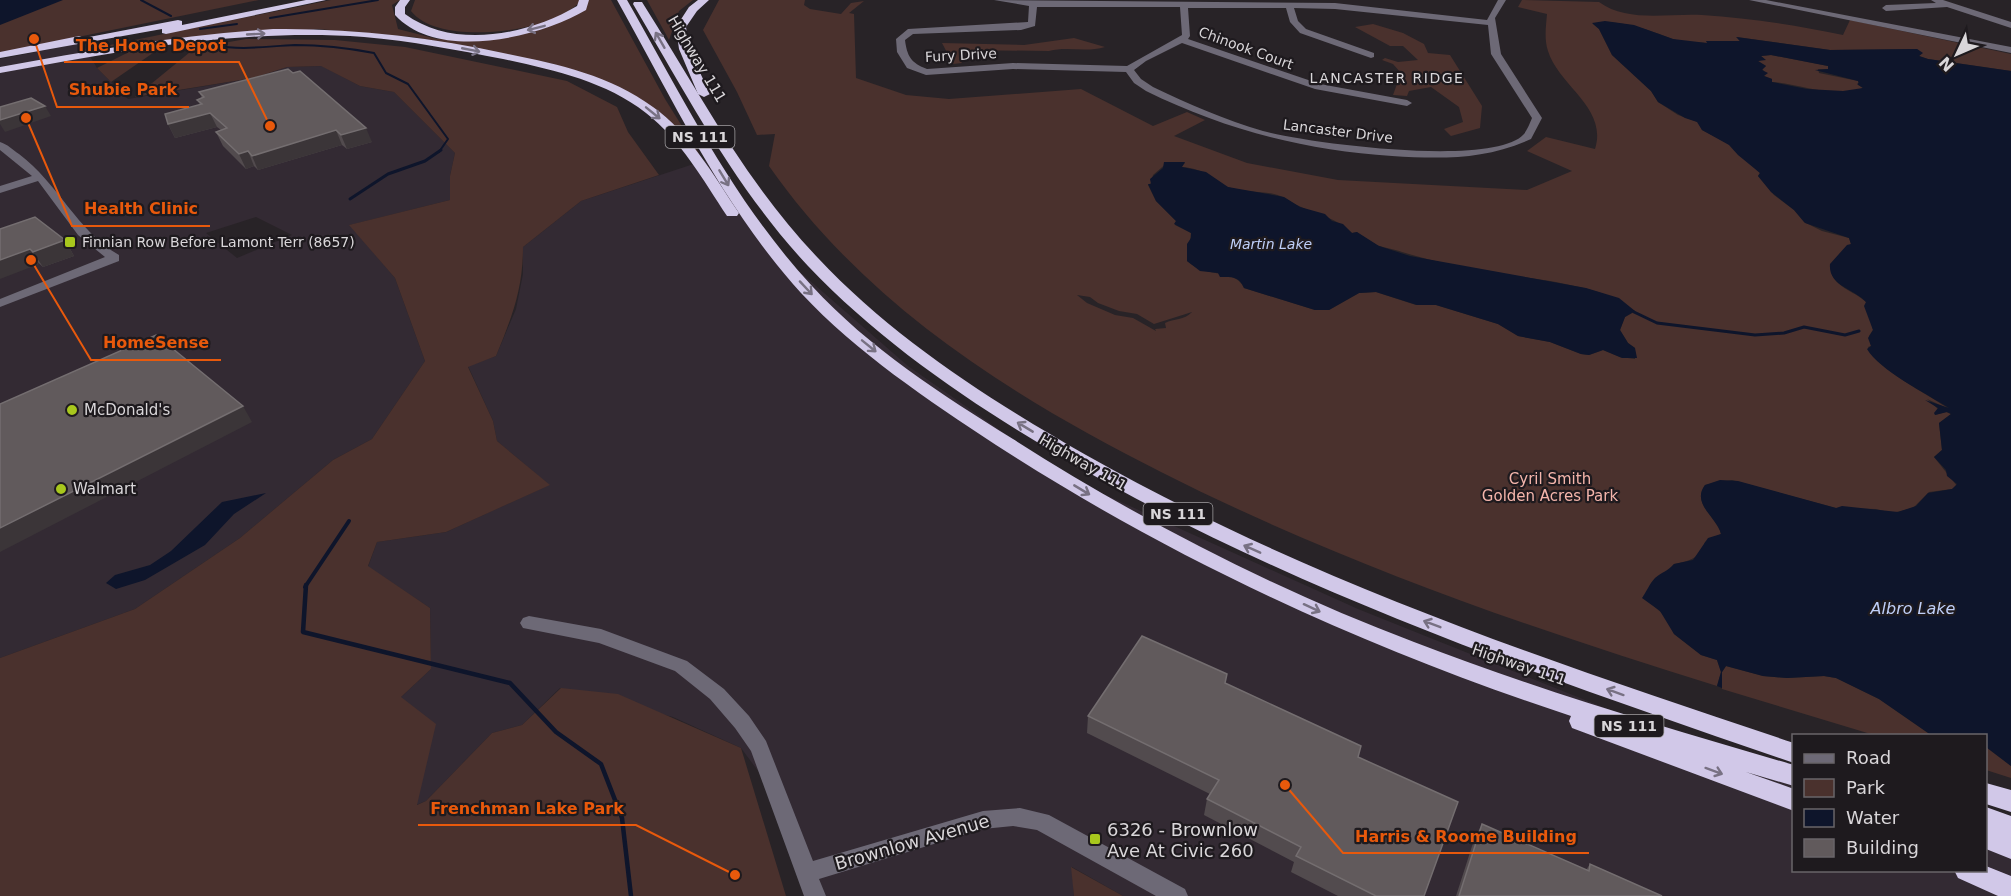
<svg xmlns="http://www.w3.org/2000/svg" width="2011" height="896" font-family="'DejaVu Sans',sans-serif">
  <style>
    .built { fill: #332a33; fill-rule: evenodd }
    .green { fill: #4a312d; fill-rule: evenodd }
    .water { fill: #0e152b; fill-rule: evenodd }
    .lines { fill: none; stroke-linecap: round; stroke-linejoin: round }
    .stream-far3 { stroke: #0e152b; stroke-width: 2 }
    .stream-far2 { stroke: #0e152b; stroke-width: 3 }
    .stream-far1 { stroke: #0e152b; stroke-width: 4 }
    .stream { stroke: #0e152b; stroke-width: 4.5 }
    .minor { fill: #6d6976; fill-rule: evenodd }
    .highway { fill: #d1c8e8; fill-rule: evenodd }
    .wall { fill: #524b4e }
    .shaded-wall { fill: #3b3538 }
    .building { fill: #615a5c; stroke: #746e70; stroke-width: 1.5 }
    .oneway { stroke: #787183 }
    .poi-dot { fill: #a8c71d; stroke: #1e1a1e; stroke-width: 2 }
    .labels { text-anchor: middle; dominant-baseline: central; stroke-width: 4.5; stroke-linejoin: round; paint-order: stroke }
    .far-street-label { font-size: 14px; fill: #d9d6d9; stroke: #1e1a1e }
    .far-neighbourhood-label { font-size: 14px; letter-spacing: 1.5px; fill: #d9d6d9; stroke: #1e1a1e }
    .shield { fill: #1e1a1e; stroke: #a19ea1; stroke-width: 1.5 }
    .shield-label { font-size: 14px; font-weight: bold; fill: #d9d6d9 }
    .far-poi-label { font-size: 14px; fill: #d9d6d9; stroke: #1e1a1e; text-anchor: start }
    .far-water-label { font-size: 14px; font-style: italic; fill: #bfcff8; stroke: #1e1a1e }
    .street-label { font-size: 15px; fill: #d9d6d9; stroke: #1e1a1e }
    .poi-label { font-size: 15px; fill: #d9d6d9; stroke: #1e1a1e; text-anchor: start }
    .park-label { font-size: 15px; fill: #f4b5ab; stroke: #1e1a1e }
    .water-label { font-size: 16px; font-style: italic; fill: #bfcff8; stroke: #1e1a1e }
    .near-poi-label { font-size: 18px; fill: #d9d6d9; stroke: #1e1a1e; text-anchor: start }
    .near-street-label { font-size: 18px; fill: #d9d6d9; stroke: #1e1a1e }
    .leader { fill: none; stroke: #e8590c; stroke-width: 2 }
    .callout-dot { fill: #e8590c; stroke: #1e1a1e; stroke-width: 2 }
    .callout-label { font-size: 16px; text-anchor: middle; font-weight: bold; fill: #e8590c; stroke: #1e1a1e; stroke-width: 4.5; stroke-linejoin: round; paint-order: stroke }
  </style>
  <rect width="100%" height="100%" fill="#282327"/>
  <g class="built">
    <path d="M82 43 97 68 128 99 253 78 287 67 322 66 360 86 394 92 455 153 450 176V200L350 225 395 278 425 361 372 439 333 460 240 538 135 609 0 658V59ZM256 217 292 235 237 258 206 233Z"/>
    <path d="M715 157 785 259 908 366 1070 479 1358 609 1670 734 1793 773 1794 870H1986V835L2011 843V896H1123L1072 867 1074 896H820L793 818 741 748 673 717 560 688 522 725 492 733 426 801 416 805 401 697 431 669 430 608 368 567 377 542 446 532 549 485 497 441 493 421 468 366 496 356 516 309 523 274V247L581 201Z"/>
  </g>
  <g class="green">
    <path d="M49 0H259L0 53V22Z"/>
    <path d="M331 0H400L392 5 398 29 437 39 535 31 571 17 588 0H611L665 99 700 155 658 117 597 79 554 64 413 37 318 29 100 47Z"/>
    <path d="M415 0H582C573 9 559 18 546 22 513 33 435 42 411 11Z"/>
    <path d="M647 0H693L679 11 669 40Z"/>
    <path d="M719 0H805L804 5 810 9 841 14 851 3 864 1 849 13 854 14 856 78 906 95 949 99 1081 89 1153 126 1187 112 1205 120 1174 136 1247 163 1338 180 1527 190 1572 171 1527 151 1546 137 1595 149C1608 108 1559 86 1548 51 1544 39 1546 26 1547 14L1518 7 1522 0 1599 2C1627 23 1669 13 1702 15 1749 18 1796 25 1843 35L1850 20 2011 54V71L1928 59 1919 56 1922 53 1917 49 1830 50 1737 37 1740 42 1707 41V43C1697 42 1683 43 1673 39 1655 32 1615 17 1593 24L1599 29 1612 55 1651 91 1658 102 1678 115 1698 122 1702 130 1729 144 1760 173 1758 176 1774 195 1794 210 1804 222 1822 231 1849 238 1851 244 1831 264C1828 286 1854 290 1866 302L1873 330 1869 336 1871 346 1868 347C1872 366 1931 396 1949 409L1927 399 1938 409 1935 415 1946 412 1951 414 1939 423 1942 450 1934 457 1957 486 1952 489 1929 492 1913 508 1892 513 1876 509 1836 508 1732 480 1705 485C1691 504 1717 517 1721 534L1705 542C1700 559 1689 561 1674 564 1664 578 1658 575 1648 593L1643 596 1666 617 1674 634 1701 655 1717 660 1721 672 1717 686C1526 627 1339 562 1161 472 1012 397 866 305 769 166L775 134 757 135 737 92 703 30ZM1168 162 1185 163 1181 167C1207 168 1209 181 1228 187 1242 192 1259 191 1274 194 1284 196 1290 202 1299 206 1318 215 1337 218 1352 233L1357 232C1366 246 1388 247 1402 252 1428 260 1456 266 1482 271 1517 277 1614 285 1634 312L1625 317 1620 330 1628 343 1635 348V359L1620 357 1603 350 1589 355 1581 354 1550 342 1518 336 1498 324 1436 305H1416L1376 292 1359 293 1329 310H1315L1244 288C1235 268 1207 279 1187 261L1191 233 1175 225 1176 221 1156 201 1148 185 1151 183 1153 175ZM1077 295 1090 297 1098 303 1119 311 1137 314 1154 324 1192 312C1184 321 1174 318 1165 323L1166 328 1155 329 1156 331 1133 318 1115 315 1087 303Z"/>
    <path d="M1373 24 1403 33 1424 44 1428 53 1450 55 1482 106 1480 128 1451 136 1444 129 1463 122 1459 107 1431 87 1409 91 1407 96 1393 95 1401 73 1393 64 1382 60 1385 58 1398 62 1418 60 1403 46H1390L1355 27Z"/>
    <path d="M1074 38 1105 47C1086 53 1068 46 1049 51L966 50 959 52 962 63 953 64 942 43 1024 45Z"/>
    <path d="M246 39 335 40 405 47 567 81 617 107 628 132 659 175 581 201 523 247C523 289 512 317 496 356L468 367 493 421 497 441 550 485 446 532 377 542 368 566 430 608 431 669 401 697 436 724 417 805 426 801 492 733 522 725 561 688 618 694 741 748 786 896H0V658L135 609 240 538 333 460 372 439 425 361 395 278 349 225 450 200V176L455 153 394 92 360 86 321 66 287 67 253 78 135 97 195 48Z"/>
    <path d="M166 44 111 82 97 68 137 48Z"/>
    <path d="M1771 55 1828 66V69H1818L1819 73 1858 81V85L1863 88C1839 100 1796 83 1772 82V79L1764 76V71L1762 69 1766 66 1758 61 1764 59 1761 56Z"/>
    <path d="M1726 666 1763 676 1787 678 1824 676 1836 678 1879 699 1931 735H1874L1722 689V672Z"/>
    <path d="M1986 747 2011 766V778L1986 770Z"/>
    <path d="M1071 867 1123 896H1074Z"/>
  </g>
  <g class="water">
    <path d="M0 0H63L0 25Z"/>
    <path d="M1605 21 1634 25 1673 39 1707 43 1706 41H1740L1736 37 1830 50 1917 49 1923 53 1919 56 1928 59 2011 71V766L1986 747V736L1931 735 1879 699 1836 678 1824 676 1787 678 1763 676 1726 666 1722 672V688L1717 686 1721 672 1717 660 1701 655 1674 634 1660 611 1642 598C1646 593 1649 584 1655 578 1662 572 1668 571 1674 564L1693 560 1708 538 1721 534C1717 517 1691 504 1705 485L1720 480 1738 481 1836 508 1842 506 1898 512 1916 506 1928 493 1952 489 1957 484 1947 476 1946 470 1934 457 1942 450 1939 423 1951 414 1947 412 1935 415 1934 413 1938 408 1925 400 1949 408C1927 394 1879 370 1867 349L1871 346 1868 338 1873 330 1864 306 1866 302C1854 289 1828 286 1830 264L1847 245 1851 244 1849 238 1805 223 1794 210 1771 192 1758 176 1760 173 1738 155 1729 145 1702 130 1697 122 1685 118 1658 102 1651 91 1612 55 1599 29 1592 23ZM1771 55 1828 66V69L1815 70 1858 81 1859 83 1857 84 1863 88 1843 91 1807 89 1772 82V79L1764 76 1768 73 1762 70 1766 66 1758 61 1766 60 1761 56Z"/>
    <path d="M1164 162H1185L1182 167 1206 172 1228 187 1284 197 1300 207 1325 214 1332 221 1343 224 1352 233 1357 232 1379 246 1410 256 1586 288 1619 298 1635 311 1625 317 1620 330 1628 343 1635 348 1637 358H1622L1603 350 1589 355 1581 354 1550 342 1518 336 1498 324 1436 305H1417L1376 292 1359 293 1329 310H1315L1244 288C1239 276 1232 277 1220 277L1218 273 1200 271 1187 261V244L1191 238V233L1174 224 1176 221 1156 201 1148 184H1151L1150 179 1163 168Z"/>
    <path d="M266 493 234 514 205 545 145 580 116 589 106 583 115 575 150 565 171 551 222 502Z"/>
  </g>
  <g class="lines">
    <g class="stream-far3">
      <path d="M141 0 171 16"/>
      <path d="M270 18 378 0"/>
      <path d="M200 29 237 24"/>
      <path d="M215 45C241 51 268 46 295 45 321 45 348 48 374 53L386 73 408 84 448 139 439 152"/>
    </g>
    <g class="stream-far2">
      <path d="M350 199 388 174 425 161 441 150"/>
      <path d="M1634 312 1657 323 1755 335 1784 333 1804 327 1845 335 1859 331"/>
    </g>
    <path class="stream-far1" d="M305 587 349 521"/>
    <path class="stream" d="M306 585 303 632 510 683 556 732 601 764 622 818 631 896"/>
    <g class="minor">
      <path d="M994 0 1335 3 1487 20 1498 0H1506L1495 18 1501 54 1542 118 1531 139C1484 160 1442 159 1392 156 1305 150 1225 130 1146 91L1134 83 1126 72 1013 69 926 75 907 68 897 52 896 39 908 29 1028 22 1029 6ZM1037 7H1180L1182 35 1127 66 1013 63 927 69C911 63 907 56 905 40L913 34 1021 30 1035 26ZM1188 8H1286L1290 22 1300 33 1371 58 1374 57V53L1306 29 1298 21 1294 8 1335 9 1488 25 1491 54 1532 118C1530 123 1527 130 1524 134 1494 168 1307 143 1263 131 1226 120 1188 104 1153 87L1141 79 1134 70 1146 61 1182 43 1315 89 1407 106 1412 103 1407 100 1320 84 1188 39 1190 36Z"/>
      <path d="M1749 0H1766L2011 47V53Z"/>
      <path d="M1931 0H1943L2011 22V28L1947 7 1886 11 1882 8 1886 5 1936 3Z"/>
      <path d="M0 142C7 144 13 150 19 154 58 183 77 231 119 255V261L0 307V299L105 257 78 235 38 181 0 193V186L32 176 0 150Z"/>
      <path d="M529 616 601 629 687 661 724 689 749 716 766 741 813 861 983 811 1020 808 1049 815 1185 889 1188 896H1156L1037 830 1013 826 983 829 819 879 826 896H804L751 751 735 728 710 699 675 671 599 643 523 628 520 623 523 618Z"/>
    </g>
    <g class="highway">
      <path d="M306 0H326L166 34 162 33V29L0 58V52L79 36 84 38 178 20 182 21V25Z"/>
      <path d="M400 0H410L405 7V14C454 50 528 35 577 6L579 0H589L586 10C538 38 438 62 395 15V7Z"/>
      <path d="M617 0H627C683 98 734 202 812 286 869 348 942 395 1013 439 1140 520 1274 589 1414 642 1538 690 1666 728 1794 765V786L1746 772 1794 789V811L1572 728 1569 721 1571 716C1368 649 1175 561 996 445 928 400 857 353 801 293 723 207 673 100 617 0Z"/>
      <path d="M698 0H709L697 11 686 27 689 49 710 94 704 97 698 94 679 49 676 27 689 7Z"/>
      <path d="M634 2H642C698 90 745 182 818 258 894 339 990 400 1086 455 1309 581 1551 662 1794 743V763C1547 678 1299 594 1072 463 978 408 884 346 808 266 736 189 686 94 633 4Z"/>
      <path d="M273 29C353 28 430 37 508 54 559 64 611 76 653 107 690 133 714 176 739 213L737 216H727C703 180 681 140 646 113 605 81 553 70 503 59 457 50 411 41 364 37 242 28 120 51 0 73V67C91 50 181 35 273 29Z"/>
      <path d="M1986 783 2011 790V812L1986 804Z"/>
      <path d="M1986 807 2011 816V859L1986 849Z"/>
      <path d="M1986 866 2011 876V896H1998L1958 878 1954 870H1986Z"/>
    </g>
  </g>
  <g class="wall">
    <path d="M288 69 372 142 347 149 342 145 258 170 254 166 246 169 223 146 216 132 221 130 217 127 175 138 168 124 200 105 197 100 202 98 199 92Z"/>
    <path d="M0 229 65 240 74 256 43 267Z"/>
    <path d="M1225 683 1358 757 1424 896H1338L1291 872 1294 862 1204 815 1207 799 1210 794 1087 733 1088 716Z"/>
    <path d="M1482 824 1586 870 1590 864 1662 896H1456L1474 840Z"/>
  </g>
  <g class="shaded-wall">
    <path d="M45 106 51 116 5 132 0 124V120Z"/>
    <path d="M210 113 217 127 175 138 168 124Z"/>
    <path d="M366 128 372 142 347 149 341 135Z"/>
    <path d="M336 130 342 145 258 170 252 156Z"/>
    <path d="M248 151 254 166 246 169 239 154Z"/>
    <path d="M65 240 74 256 43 267 33 252Z"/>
    <path d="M30 249 39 264 0 279V260Z"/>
    <path d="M243 406 252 422 0 552V528Z"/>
  </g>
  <g class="building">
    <path d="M288 69 293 73 300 71 366 128 341 135 336 130 252 156 248 151 239 154 216 132 227 128 210 113 168 124 165 114 202 104 197 100 204 97 199 92Z"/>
    <path d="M31 98 45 106 0 120V107Z"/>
    <path d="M35 217 65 240 33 252 30 249 0 260V229Z"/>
    <path d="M156 335 243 406 0 528V404Z"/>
    <path d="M1142 636 1227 674 1225 683 1361 746 1358 757 1458 802 1424 896H1376L1296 856 1301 847 1207 799 1219 780 1088 716Z"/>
    <path d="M1482 824 1589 871 1590 864 1662 896H1459Z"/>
  </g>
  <defs><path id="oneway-shaft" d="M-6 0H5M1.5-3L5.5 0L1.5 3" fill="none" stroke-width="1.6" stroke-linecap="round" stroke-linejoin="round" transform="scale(1.5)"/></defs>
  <g class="oneway">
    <use href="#oneway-shaft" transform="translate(536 28) rotate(166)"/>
    <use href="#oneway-shaft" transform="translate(256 34) rotate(-3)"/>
    <use href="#oneway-shaft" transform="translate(660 40) rotate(-120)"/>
    <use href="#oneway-shaft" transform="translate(471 50) rotate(11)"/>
    <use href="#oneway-shaft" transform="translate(653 113) rotate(39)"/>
    <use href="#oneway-shaft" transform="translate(724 178) rotate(59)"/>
    <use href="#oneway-shaft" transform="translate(806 288) rotate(47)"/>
    <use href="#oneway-shaft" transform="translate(869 346) rotate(39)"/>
    <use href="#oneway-shaft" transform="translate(1025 427) rotate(-149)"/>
    <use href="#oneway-shaft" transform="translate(1082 490) rotate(31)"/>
    <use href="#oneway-shaft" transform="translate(1252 549) rotate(-156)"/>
    <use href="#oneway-shaft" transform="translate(1312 608) rotate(25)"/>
    <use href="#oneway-shaft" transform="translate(1432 624) rotate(-159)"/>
    <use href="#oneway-shaft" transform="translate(1615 692) rotate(-160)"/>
    <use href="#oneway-shaft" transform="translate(1714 771) rotate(20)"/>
  </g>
  <g class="poi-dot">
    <rect x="64" y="236" width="12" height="12" rx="3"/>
    <circle cx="72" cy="410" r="6"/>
    <circle cx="61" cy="489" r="6"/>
    <rect x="1089" y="833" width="12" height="12" rx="3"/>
  </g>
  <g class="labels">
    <g class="far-street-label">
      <text transform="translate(1246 48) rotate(20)">Chinook Court</text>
      <text transform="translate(961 55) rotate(-3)">Fury Drive</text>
      <text transform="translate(1338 131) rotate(7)">Lancaster Drive</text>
    </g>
    <g class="far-neighbourhood-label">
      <text x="1387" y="78">LANCASTER RIDGE</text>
    </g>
    <g class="shield">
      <rect x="665.5" y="126" width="69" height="22" rx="4.5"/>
      <rect x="1143.5" y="503" width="69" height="22" rx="4.5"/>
      <rect x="1594.5" y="715" width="69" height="22" rx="4.5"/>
    </g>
    <g class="shield-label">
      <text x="700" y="137">NS 111</text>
      <text x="1178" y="514">NS 111</text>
      <text x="1629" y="726">NS 111</text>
    </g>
    <g class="far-poi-label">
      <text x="82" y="242">Finnian Row Before Lamont Terr (8657)</text>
    </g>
    <g class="far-water-label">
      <text x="1271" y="244">Martin Lake</text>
    </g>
    <g class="street-label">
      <text transform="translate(697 59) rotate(59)">Highway 111</text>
      <text transform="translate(1083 463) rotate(30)">Highway 111</text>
      <text transform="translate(1519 665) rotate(19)">Highway 111</text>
    </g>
    <g class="poi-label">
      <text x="84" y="410">McDonald's</text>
      <text x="73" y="489">Walmart</text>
    </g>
    <g class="park-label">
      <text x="1550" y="479">Cyril Smith<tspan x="1550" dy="17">Golden Acres Park</tspan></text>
    </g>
    <g class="water-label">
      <text x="1913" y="608">Albro Lake</text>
    </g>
    <g class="near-poi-label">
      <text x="1107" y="829">6326 - Brownlow<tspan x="1107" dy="21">Ave At Civic 260</tspan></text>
    </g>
    <g class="near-street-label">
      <text transform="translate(912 842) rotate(-16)">Brownlow Avenue</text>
    </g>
  </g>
  <path class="leader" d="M270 126L239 62H64M34 39L57 107H189M26 118L72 226H210M31 260L91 360H221M735 875L636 825H418M1285 785L1343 853H1589"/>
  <g class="callout-dot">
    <circle cx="270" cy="126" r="6"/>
    <circle cx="34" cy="39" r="6"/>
    <circle cx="26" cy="118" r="6"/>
    <circle cx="31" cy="260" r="6"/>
    <circle cx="735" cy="875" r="6"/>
    <circle cx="1285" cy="785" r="6"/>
  </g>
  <g class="callout-label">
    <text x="151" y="51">The Home Depot</text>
    <text x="123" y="95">Shubie Park</text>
    <text x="141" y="214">Health Clinic</text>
    <text x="156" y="348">HomeSense</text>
    <text x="527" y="814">Frenchman Lake Park</text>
    <text x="1466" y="842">Harris &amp; Roome Building</text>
  </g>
  <rect x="1792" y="734" width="195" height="138" fill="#1e1a1e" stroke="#696569" stroke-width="1.5"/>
  <rect x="1804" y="754" width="30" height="9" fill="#6d6976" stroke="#696569" stroke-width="1.5"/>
  <text x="1846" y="764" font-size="18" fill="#d9d6d9">Road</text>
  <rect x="1804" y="779" width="30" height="18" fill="#4a312d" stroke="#696569" stroke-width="1.5"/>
  <text x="1846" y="794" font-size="18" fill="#d9d6d9">Park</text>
  <rect x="1804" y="809" width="30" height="18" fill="#0e152b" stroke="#696569" stroke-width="1.5"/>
  <text x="1846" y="824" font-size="18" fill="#d9d6d9">Water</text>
  <rect x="1804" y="839" width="30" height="18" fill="#615a5c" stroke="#696569" stroke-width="1.5"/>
  <text x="1846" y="854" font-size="18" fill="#d9d6d9">Building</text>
  <g transform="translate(1957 54) rotate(226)" stroke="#1e1a1e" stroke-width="4.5" paint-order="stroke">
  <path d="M0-4.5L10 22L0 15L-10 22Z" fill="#d9d6d9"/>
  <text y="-9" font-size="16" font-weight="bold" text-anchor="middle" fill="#d9d6d9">N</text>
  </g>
</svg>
